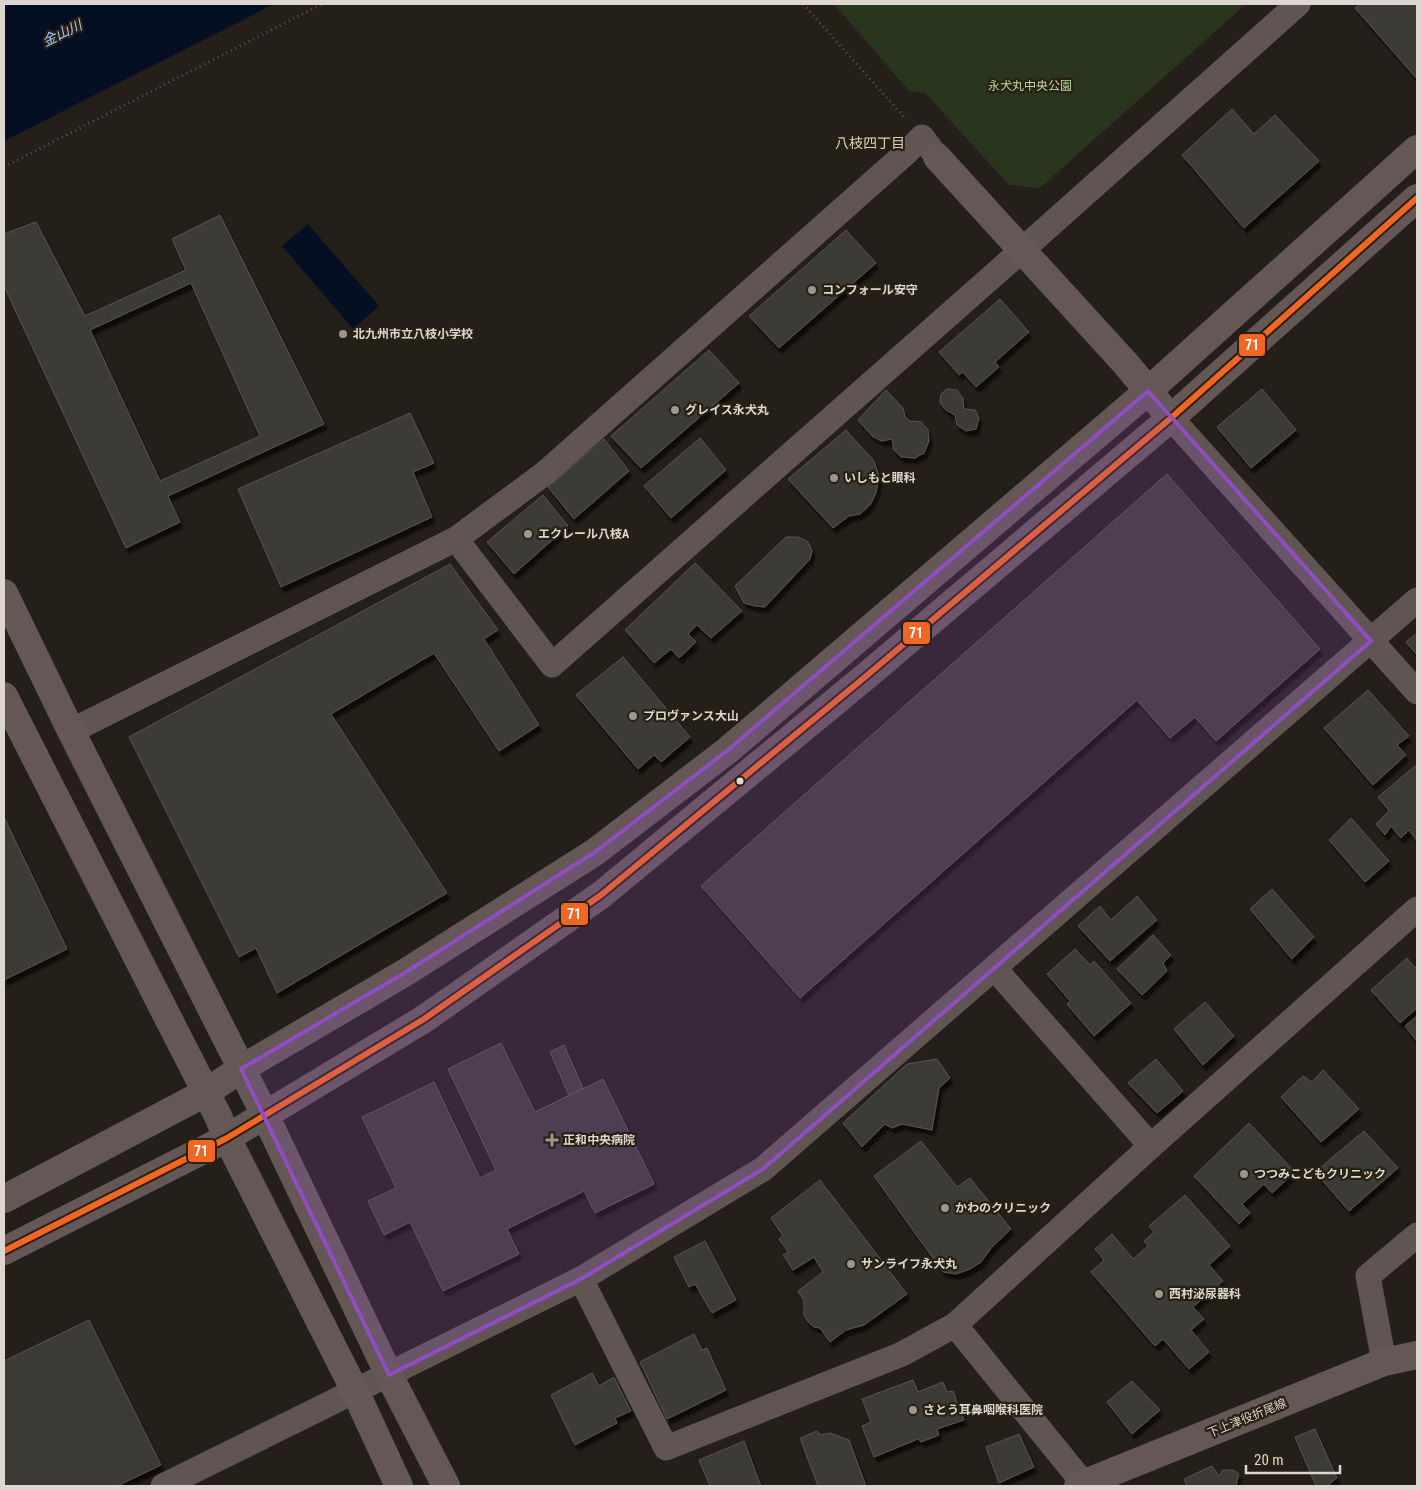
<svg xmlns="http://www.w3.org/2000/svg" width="1421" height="1490" font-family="'Roboto Condensed','Noto Sans JP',sans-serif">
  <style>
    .green { fill: #2a351d }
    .water { fill: #040f23 }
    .building { fill: #3e3a35; stroke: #59544f; fill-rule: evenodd; filter: url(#shadow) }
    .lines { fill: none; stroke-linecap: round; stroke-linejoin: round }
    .path { stroke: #5b5350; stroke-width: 3; stroke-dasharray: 1 4; stroke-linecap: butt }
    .street { stroke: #615554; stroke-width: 25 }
    .secondary { stroke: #655755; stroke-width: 28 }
    .bus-1-casing { stroke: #292014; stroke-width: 10 }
    .bus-1 { stroke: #f26522; stroke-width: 6 }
    .marked { fill: #8f4ec2; fill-opacity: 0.2; stroke: #8f4ec2; stroke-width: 4; stroke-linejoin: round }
    .poi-dot { fill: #9c978f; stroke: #292014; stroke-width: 2 }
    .bus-dot { fill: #ddd7cf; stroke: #292014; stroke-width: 2 }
    .labels { text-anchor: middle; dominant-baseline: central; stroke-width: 4.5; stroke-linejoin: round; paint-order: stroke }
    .park-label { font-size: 12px; fill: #b9d89f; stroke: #292014 }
    .poi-label { font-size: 12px; font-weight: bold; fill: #ddd7cf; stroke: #292014; text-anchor: start }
    .street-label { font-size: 12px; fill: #ddd7cf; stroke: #292014 }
    .water-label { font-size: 14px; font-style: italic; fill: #a3c7fc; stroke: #292014 }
    .neighbourhood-label { font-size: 14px; fill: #dacfbe; stroke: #292014 }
    .line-badge { stroke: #292014; stroke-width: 2 }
    .badge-label { font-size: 14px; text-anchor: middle; font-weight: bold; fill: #fff }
  </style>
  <defs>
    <filter id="shadow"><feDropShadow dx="3" dy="5.5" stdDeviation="1" flood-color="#0009"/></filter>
  </defs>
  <rect width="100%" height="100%" fill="#241f19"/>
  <path class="green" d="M834 4H1246L1040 188 1009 185 925 93 909 91Z"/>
  <g class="water">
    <path d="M4 4H274L4 141Z"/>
    <path d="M308 224 379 306 353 329 282 246Z"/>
  </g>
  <g class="building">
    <path d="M1360 4H1417V79L1355 8Z"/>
    <path d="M1232 109 1254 134 1275 115 1319 161 1244 228 1182 155Z"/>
    <path d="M220 215 324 424 168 496 180 522 126 548 4 286V234L36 222 85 316 186 270 172 239ZM191 283 260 436 160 481 90 330Z"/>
    <path d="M846 230 876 263 779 348 749 316Z"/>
    <path d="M1000 299 1029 332 995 362 999 367 976 387 963 372 959 375 939 352Z"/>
    <path d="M709 350 739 383 641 468 611 436Z"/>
    <path d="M947 389 957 390 963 398 964 409 975 410 979 418 976 429 966 431 957 425 955 415 946 410 940 403 941 394Z"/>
    <path d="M1262 389 1296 430 1251 468 1217 427Z"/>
    <path d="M886 390 903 408 905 416 909 421 921 422 928 430 929 441 924 453 915 458 901 457 894 450 892 439 881 441 872 436 858 420Z"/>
    <path d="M410 413 434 463 413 472 432 517 281 587 238 489Z"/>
    <path d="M846 430 874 461 879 476 876 493 870 505 860 514 849 516 833 528 788 479Z"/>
    <path d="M700 438 726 470 671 518 644 486Z"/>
    <path d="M604 439 629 471 574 519 548 487Z"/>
    <path d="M1167 474 1320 649 1216 741 1195 717 1170 738 1137 700 800 998 701 886Z"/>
    <path d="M543 495 568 526 514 574 487 542Z"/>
    <path d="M786 537H798L808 542 812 551 810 559 765 607 755 606 744 603 735 586Z"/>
    <path d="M695 563 742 611 711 638 697 625 688 634 696 642 679 658 671 649 654 663 625 630Z"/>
    <path d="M450 564 498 630 484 639 539 725 499 751 434 653 331 714 447 893 277 993 256 948 239 957 129 737Z"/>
    <path d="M1417 633V655L1406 642Z"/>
    <path d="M623 657 690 737 661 762 654 755 638 769 576 695Z"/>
    <path d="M1368 690 1409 736 1397 745 1406 755 1373 785 1324 728Z"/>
    <path d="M1415 766 1417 768V841L1409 830 1401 838 1391 826 1385 835 1376 824 1389 811 1378 797Z"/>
    <path d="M4 817 67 949 4 980Z"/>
    <path d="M1351 818 1389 861 1365 882 1329 840Z"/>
    <path d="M1272 889 1314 937 1292 959 1250 909Z"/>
    <path d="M1137 896 1157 920 1110 961 1078 926 1100 906 1111 920Z"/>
    <path d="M1153 935 1171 955 1163 963 1167 971 1142 995 1117 969Z"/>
    <path d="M1075 949 1090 965 1094 961 1131 1003 1094 1036 1067 1004 1070 1001 1047 974Z"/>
    <path d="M1407 958 1415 968 1417 966V1008L1400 1023 1371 990Z"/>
    <path d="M1205 1002 1234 1036 1203 1065 1174 1029Z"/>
    <path d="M1417 1016V1041L1405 1026Z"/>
    <path d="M501 1043 535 1112 603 1079 654 1184 595 1213 584 1191 507 1229 519 1254 443 1291 410 1222 384 1235 368 1201 396 1188 362 1117 434 1082 480 1178 496 1170 448 1069Z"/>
    <path d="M564 1045 583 1088 569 1095 550 1052Z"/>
    <path d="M937 1059 950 1078 939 1088 932 1130 902 1124 892 1128 885 1124 862 1147 843 1123 907 1064Z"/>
    <path d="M1156 1059 1183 1091 1157 1113 1128 1083Z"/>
    <path d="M1323 1070 1359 1109 1321 1142 1281 1097 1303 1076 1312 1082Z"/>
    <path d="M1249 1123 1295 1172 1272 1193 1264 1184 1242 1204 1250 1213 1239 1224 1194 1176Z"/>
    <path d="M1364 1131 1398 1168 1349 1211 1315 1172Z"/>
    <path d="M921 1141 957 1187 970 1178 1011 1229 992 1247 981 1262 970 1269 956 1274 943 1272 874 1176Z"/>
    <path d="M820 1180 907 1294 864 1325 846 1330 830 1342 820 1328 814 1327 809 1323 804 1315V1301L798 1291 823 1272 814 1257 793 1270 783 1255 788 1252 779 1239 783 1236 771 1218Z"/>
    <path d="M1185 1195 1230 1246 1209 1265 1223 1281 1193 1307 1204 1319 1191 1330 1209 1352 1189 1369 1163 1339 1155 1346 1091 1272 1104 1260 1095 1249 1112 1234 1133 1259 1148 1246 1144 1241 1154 1232 1149 1226Z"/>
    <path d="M705 1241 736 1300 712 1313 695 1284 689 1287 674 1257Z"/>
    <path d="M89 1320 161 1465 117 1486H4V1361Z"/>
    <path d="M694 1334 702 1350 707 1348 726 1390 667 1419 640 1362Z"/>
    <path d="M592 1373 599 1386 614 1377 631 1411 615 1418 617 1423 575 1445 551 1395Z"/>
    <path d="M913 1380 918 1392 943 1382 947 1392 953 1391 964 1420 937 1429 939 1435 921 1442 918 1439 874 1457 862 1426 871 1422 862 1399Z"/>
    <path d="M1132 1381 1160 1410 1132 1434 1107 1402Z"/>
    <path d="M1315 1429 1337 1478 1329 1484 1331 1486H1316L1295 1437Z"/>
    <path d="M817 1431 821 1435 830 1433 849 1440 866 1486H818L800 1438Z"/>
    <path d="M1019 1434 1034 1467 999 1483 986 1447Z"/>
    <path d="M744 1441 761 1486H710L699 1460Z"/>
    <path d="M1212 1466 1219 1476 1223 1470H1233L1239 1474 1236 1486H1187L1184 1479Z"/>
  </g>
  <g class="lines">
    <g class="path">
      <path d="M803 4 904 117"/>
      <path d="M4 167 322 4"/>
    </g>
    <g class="street">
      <path d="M1171 418 1417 692"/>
      <path d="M456 539 552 665 1003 267 1298 4"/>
      <path d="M71 731 456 539 545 473 906 153 922 137 937 157"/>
      <path d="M995 969 1151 1146"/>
      <path d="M581 1279 666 1448 902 1354 955 1325 1151 1146 1417 909"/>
      <path d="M955 1325 1084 1484"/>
      <path d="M1384 1362 1368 1276 1417 1235"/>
      <path d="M163 1486 581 1279 763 1169 1417 600"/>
    </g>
    <g class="secondary">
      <path d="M937 157 1126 364 1160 405"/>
      <path d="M4 593 71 731 265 1115 389 1375 446 1486"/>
      <path d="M4 696 218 1116 227 1138 355 1391 399 1486"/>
      <path d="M4 1199 205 1093 241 1069 406 972 595 852 728 750 1148 391 1417 149"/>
      <path d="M4 1251 227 1138 265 1115 424 1019 601 895 865 677 1171 418 1417 198"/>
      <path d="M1078 1486 1384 1362 1417 1355"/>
    </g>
    <g class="bus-1-casing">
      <path id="bus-1" d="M4 1251 227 1138 265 1115 424 1019 601 895 865 677 1171 418 1417 198"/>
    </g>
    <use href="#bus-1" class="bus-1"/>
  </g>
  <path class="marked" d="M1148 391 1371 641 763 1169 581 1279 389 1375 241 1069 406 972 595 852 728 750Z"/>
  <g class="poi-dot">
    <circle cx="812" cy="290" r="5"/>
    <circle cx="343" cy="334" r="5"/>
    <circle cx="675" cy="410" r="5"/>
    <circle cx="834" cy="478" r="5"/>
    <circle cx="528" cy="534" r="5"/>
    <circle cx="633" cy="716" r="5"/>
    <path d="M549.5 1132.5h5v5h5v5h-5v5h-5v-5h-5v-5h5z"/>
    <circle cx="1244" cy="1174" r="5"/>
    <circle cx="945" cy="1208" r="5"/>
    <circle cx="851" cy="1264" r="5"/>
    <circle cx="1159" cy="1294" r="5"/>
    <circle cx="913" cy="1410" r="5"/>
  </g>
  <circle class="bus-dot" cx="740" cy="781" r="4.5"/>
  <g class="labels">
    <g class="park-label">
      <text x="1030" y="86">永犬丸中央公園</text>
    </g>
    <g class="poi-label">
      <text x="822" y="290">コンフォール安守</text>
      <text x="353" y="334">北九州市立八枝小学校</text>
      <text x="685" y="410">グレイス永犬丸</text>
      <text x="844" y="478">いしもと眼科</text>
      <text x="538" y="534">エクレール八枝A</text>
      <text x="643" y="716">プロヴァンス大山</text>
      <text x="563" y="1140">正和中央病院</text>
      <text x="1254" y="1174">つつみこどもクリニック</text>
      <text x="955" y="1208">かわのクリニック</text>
      <text x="861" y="1264">サンライフ永犬丸</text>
      <text x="1169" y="1294">西村泌尿器科</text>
      <text x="923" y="1410">さとう耳鼻咽喉科医院</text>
    </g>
    <g class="street-label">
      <text transform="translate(1247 1418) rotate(-22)">下上津役折尾線</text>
    </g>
    <g class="water-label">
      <text transform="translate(62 33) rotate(-26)">金山川</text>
    </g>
    <g class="neighbourhood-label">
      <text x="870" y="143">八枝四丁目</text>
    </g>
  </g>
  <g class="line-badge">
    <rect x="1238" y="333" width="28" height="24" rx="5" fill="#f26522"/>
    <rect x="902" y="621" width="29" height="24" rx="5" fill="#f26522"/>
    <rect x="560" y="902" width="29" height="24" rx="5" fill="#f26522"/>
    <rect x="187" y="1139" width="29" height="24" rx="5" fill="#f26522"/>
  </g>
  <g class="badge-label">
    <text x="1252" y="350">71</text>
    <text x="916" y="638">71</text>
    <text x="574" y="919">71</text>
    <text x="201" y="1156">71</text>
  </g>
  <rect width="1421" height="1490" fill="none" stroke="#ddd7cf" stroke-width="10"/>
  <path d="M1246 1465v8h94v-8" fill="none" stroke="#ddd7cf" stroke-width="2.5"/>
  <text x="1254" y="1465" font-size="15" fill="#ddd7cf" stroke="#292014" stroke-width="4" paint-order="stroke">20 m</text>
</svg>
